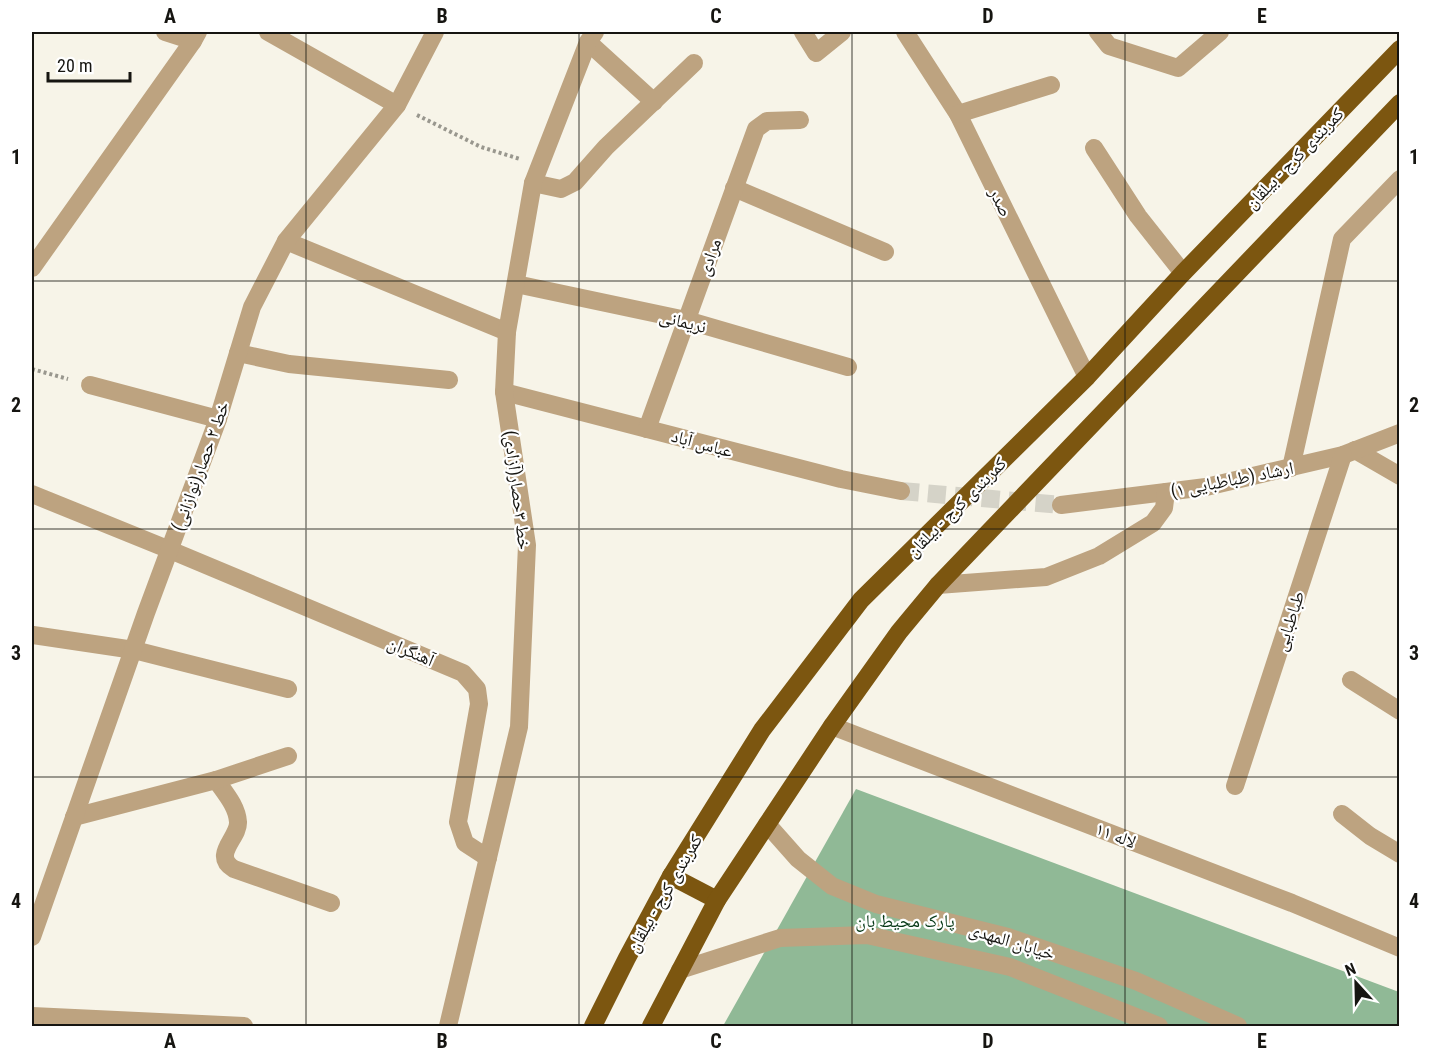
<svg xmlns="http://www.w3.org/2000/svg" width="1431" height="1058" font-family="'Roboto Condensed','Noto Naskh Arabic',sans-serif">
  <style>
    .forest { fill: #90b996 }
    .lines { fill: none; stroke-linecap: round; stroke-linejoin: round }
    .minor-tunnel { stroke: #d5d3c8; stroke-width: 18; stroke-dasharray: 18 9; stroke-linecap: butt }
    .path { stroke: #99978e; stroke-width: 4; stroke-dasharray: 3 3; stroke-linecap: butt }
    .minor { stroke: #bda380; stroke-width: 18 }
    .tertiary { stroke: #bda380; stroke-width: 18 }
    .trunk { stroke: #7c5610; stroke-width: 18 }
    .grid { fill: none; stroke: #161511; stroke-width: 1.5; stroke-opacity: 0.55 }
    .labels { text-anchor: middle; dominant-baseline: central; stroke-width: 4.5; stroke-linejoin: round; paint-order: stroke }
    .street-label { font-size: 18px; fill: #161511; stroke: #fff }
    .park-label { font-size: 18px; fill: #063816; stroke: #fff }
    .neatline { fill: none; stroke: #161511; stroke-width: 2 }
    .grid-label { font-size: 20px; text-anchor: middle; font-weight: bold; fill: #161511 }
  </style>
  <rect width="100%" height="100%" fill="#f7f4e8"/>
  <path class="forest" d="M856 789 1399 992V1026H723Z"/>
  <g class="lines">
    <path class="minor-tunnel" d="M901 491 1061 505"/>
    <g class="path">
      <path d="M417 115 481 147 520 159"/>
      <path d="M32 369 68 379"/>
    </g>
    <g class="minor">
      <path d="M165 32 193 41"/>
      <path d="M268 32 397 105"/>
      <path d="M803 32 816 53 842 32"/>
      <path d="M905 32 958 114 1087 377"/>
      <path d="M1098 32 1109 46 1178 68 1220 32"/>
      <path d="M588 42 654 102"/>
      <path d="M958 114 1051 85"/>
      <path d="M1094 148 1138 216 1183 273"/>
      <path d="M533 183 561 189 575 182 606 147 694 63"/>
      <path d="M734 188 885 252"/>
      <path d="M286 241 507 332"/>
      <path d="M32 268 193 41 198 32"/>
      <path d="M516 284 686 320 848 367"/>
      <path d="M238 353 289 364 449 380"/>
      <path d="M90 385 218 419"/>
      <path d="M504 392 841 479 901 491"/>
      <path d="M647 429 756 129 767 121 800 120"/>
      <path d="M1355 450 1400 476"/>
      <path d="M1291 468 1342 239 1400 179"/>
      <path d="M32 494 170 550 463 673 477 689 479 704 458 822 465 843 488 858"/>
      <path d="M1061 505 1206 487 1343 455 1400 433"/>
      <path d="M938 585 1046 577 1099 556 1153 523 1164 508 1166 492"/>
      <path d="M33 635 134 650 288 689"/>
      <path d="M1351 680 1400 711"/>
      <path d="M832 726 1292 903 1400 948"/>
      <path d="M216 780C225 793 237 806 238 822 239 838 211 855 234 869L331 903"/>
      <path d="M1235 786 1343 455"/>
      <path d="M1342 814 1370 836 1400 854"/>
      <path d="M74 817 216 780 288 756"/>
      <path d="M767 824 798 859 832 886 876 904 1008 937 1136 981 1238 1026"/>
      <path d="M680 970 780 938 867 935 1010 967 1159 1026"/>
      <path d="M32 1016 244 1026"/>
    </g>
    <g class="tertiary">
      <path d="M32 937 146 613 218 419 252 307 286 241 397 105 435 32"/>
      <path d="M448 1026 519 727 527 545 504 392 507 332 533 183 588 42 595 32"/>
    </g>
    <g class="trunk">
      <path d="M671 876 717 900"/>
      <path d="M593 1026 627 958 671 876 762 730 861 600 1087 377 1183 273 1400 49"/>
      <path d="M651 1026 717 900 832 726 899 632 938 585 1400 103"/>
    </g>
  </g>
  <path class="grid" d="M306 32V1026M579 32V1026M852 32V1026M1125 32V1026M32 281H1400M32 529H1400M32 777H1400"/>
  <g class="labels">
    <g class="street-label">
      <text transform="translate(1294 158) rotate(-46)">کمربندی کرج - بیلقان</text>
      <text transform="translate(1001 202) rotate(64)">صدر</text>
      <text transform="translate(709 257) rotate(-70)">مرادی</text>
      <text transform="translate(683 321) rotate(14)">نریمانی</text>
      <text transform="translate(702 443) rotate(15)">عباس آباد</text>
      <text transform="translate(200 466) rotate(-70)">خط ۲ حصار(نوازانی)</text>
      <text transform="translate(1232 479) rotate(-11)">ارشاد (طباطبایی ۱)</text>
      <text transform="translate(518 490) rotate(83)">خط ۳حصار(آزادی)</text>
      <text transform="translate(956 507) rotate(-45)">کمربندی کرج - بیلقان</text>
      <text transform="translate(1289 621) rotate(-72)">طباطبایی</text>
      <text transform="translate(411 651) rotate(23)">آهنگران</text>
      <text transform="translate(1116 835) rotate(21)">لاله ۱۱</text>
      <text transform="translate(664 893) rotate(-60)">کمربندی کرج - بیلقان</text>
      <text transform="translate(1012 941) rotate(17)">خیابان المهدی</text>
    </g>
    <g class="park-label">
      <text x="905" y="920">پارک محیط بان</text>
    </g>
  </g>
  <rect width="1431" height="1058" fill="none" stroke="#ffffff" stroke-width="66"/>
  <g transform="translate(1356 983) rotate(338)" stroke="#ffffff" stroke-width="4.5" paint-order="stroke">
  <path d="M0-4.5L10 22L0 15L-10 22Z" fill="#161511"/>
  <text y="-9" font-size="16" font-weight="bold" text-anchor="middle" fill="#161511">N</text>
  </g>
  <path d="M48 72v9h82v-9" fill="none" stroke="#161511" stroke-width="3"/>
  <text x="57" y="72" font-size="18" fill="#161511" stroke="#ffffff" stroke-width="4.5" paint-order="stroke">20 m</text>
  <rect x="33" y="33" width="1365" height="992" class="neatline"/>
  <g class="grid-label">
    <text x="170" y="23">A</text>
    <text x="442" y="23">B</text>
    <text x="716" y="23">C</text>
    <text x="988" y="23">D</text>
    <text x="1262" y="23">E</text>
    <text x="16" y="164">1</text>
    <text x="1414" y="164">1</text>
    <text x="16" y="412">2</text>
    <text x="1414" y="412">2</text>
    <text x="16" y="660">3</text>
    <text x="1414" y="660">3</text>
    <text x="16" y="908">4</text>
    <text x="1414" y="908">4</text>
    <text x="170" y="1048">A</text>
    <text x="442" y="1048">B</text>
    <text x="716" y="1048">C</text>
    <text x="988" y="1048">D</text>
    <text x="1262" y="1048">E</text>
  </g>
</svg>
